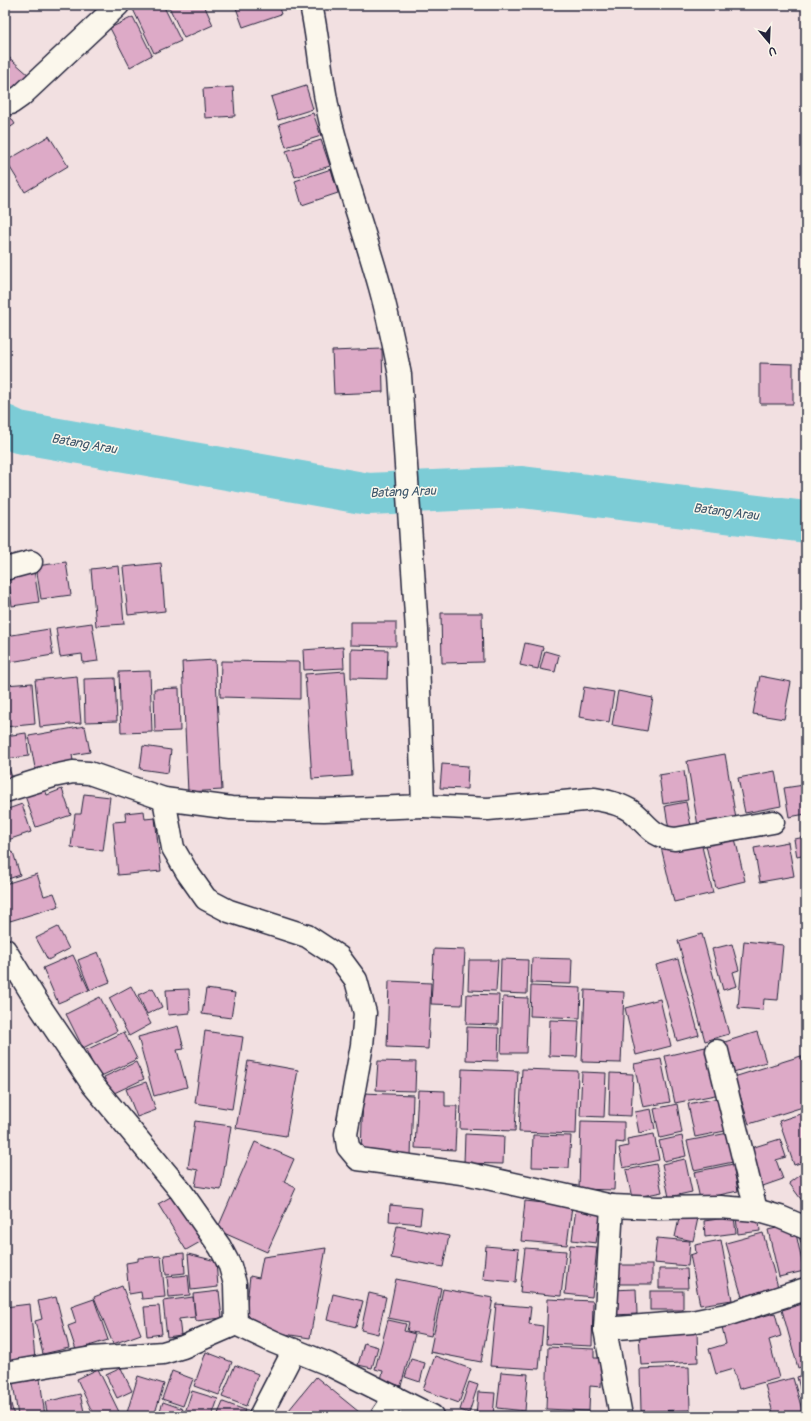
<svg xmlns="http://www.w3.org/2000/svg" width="811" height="1421" font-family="Pangolin,sans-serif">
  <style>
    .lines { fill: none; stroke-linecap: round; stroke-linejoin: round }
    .river { stroke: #7bccd6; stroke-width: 42 }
    .building { fill: #ddaac7; stroke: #22223b }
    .street-casing { stroke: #22223b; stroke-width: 25 }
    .street { stroke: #fbf7ec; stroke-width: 22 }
    .labels { text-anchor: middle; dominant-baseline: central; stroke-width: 3; stroke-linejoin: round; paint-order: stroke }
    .water-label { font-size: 13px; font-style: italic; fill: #3d556a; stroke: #fbf7ec }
  </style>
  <rect width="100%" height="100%" fill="#f2e0e1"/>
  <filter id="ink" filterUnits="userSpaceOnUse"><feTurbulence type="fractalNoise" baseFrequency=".025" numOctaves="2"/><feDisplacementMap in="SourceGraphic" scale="8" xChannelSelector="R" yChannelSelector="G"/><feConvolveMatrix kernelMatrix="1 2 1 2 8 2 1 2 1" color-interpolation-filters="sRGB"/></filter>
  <g filter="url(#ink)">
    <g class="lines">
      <path class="river" d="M5 426 18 432 368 494 522 487 806 522"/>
    </g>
    <g class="building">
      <path d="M131 5H163L181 41 154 53Z"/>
      <path d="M168 5H204L213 25 184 38Z"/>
      <path d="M235 5H278L281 14 243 27Z"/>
      <path d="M133 17 152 55 130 67 110 28Z"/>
      <path d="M5 54 30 76 5 96Z"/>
      <path d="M306 86 313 109 278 120 271 97Z"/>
      <path d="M233 87 235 116 205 118 203 89Z"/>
      <path d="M5 109 15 124 5 131Z"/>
      <path d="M313 113 321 136 286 147 279 124Z"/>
      <path d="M49 136 68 166 25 192 6 161Z"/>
      <path d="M321 140 330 166 295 177 286 151Z"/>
      <path d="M331 169 338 193 302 205 295 181Z"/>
      <path d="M382 349 383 392 334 394 332 351Z"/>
      <path d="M760 363 793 364V404H760Z"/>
      <path d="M66 562 71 595 41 599 36 566Z"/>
      <path d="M161 563 165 611 128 615 123 567Z"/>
      <path d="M119 566 124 624 96 626 91 569Z"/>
      <path d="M34 570 39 602 12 606 8 574Z"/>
      <path d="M441 613H482L483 662 442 663Z"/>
      <path d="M350 622H396V646L350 645Z"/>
      <path d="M92 623 98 661 83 663 82 654 60 657 56 628Z"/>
      <path d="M49 629 53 655 10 662 6 636Z"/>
      <path d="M525 643 543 647 538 669 520 665Z"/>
      <path d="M343 647 344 668 304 670 303 650Z"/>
      <path d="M351 649 388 650 387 679 351 678Z"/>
      <path d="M545 651 559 655 555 672 540 669Z"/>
      <path d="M5 660 7 676H5Z"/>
      <path d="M215 660 222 790 188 792 182 662Z"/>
      <path d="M221 661 300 662V699L220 697Z"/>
      <path d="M150 671 152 732 121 733 119 672Z"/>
      <path d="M345 671 352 776 312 779 305 674Z"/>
      <path d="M77 676 81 723 40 727 35 680Z"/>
      <path d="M760 676 791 682 784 719 753 714Z"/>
      <path d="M115 678 117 721 85 722 84 679Z"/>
      <path d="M32 683 35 724 5 727V685Z"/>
      <path d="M584 687 614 692 609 722 579 717Z"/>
      <path d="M179 688 180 731 155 732 154 689Z"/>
      <path d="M618 691 653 698 647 731 612 725Z"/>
      <path d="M85 726 90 752 72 755 74 766 36 773 29 736Z"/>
      <path d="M26 733 29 756 5 759V736Z"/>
      <path d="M143 746 171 750 168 773 140 769Z"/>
      <path d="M725 754 736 819 698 826 687 761Z"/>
      <path d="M6 761 14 782 5 785V762Z"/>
      <path d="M442 764 468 766 467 789 440 788Z"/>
      <path d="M684 771 688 800 663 804 659 775Z"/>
      <path d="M775 771 781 806 745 813 738 778Z"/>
      <path d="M804 785 806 798V814L789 817 784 788Z"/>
      <path d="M44 786 47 795 62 789 71 815 36 827 24 793Z"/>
      <path d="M84 794 110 797 103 851 71 847 75 814H81Z"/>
      <path d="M686 802 691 826 669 830 665 806Z"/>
      <path d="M22 804 31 832 5 841V810Z"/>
      <path d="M144 811 145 819 155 818 161 871 118 875 113 822 126 821 125 813Z"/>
      <path d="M734 834 745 881 716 888 705 841Z"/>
      <path d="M806 837V855L797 857 794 839Z"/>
      <path d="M700 838 713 893 674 902 661 847Z"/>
      <path d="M788 842 794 876 760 882 754 848Z"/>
      <path d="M13 852 20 875 5 880V854Z"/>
      <path d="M37 874 44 896 54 893 59 906 10 921 5 906V884Z"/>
      <path d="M58 927 69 949 48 960 36 938Z"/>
      <path d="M702 934 729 1034 705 1041 678 941Z"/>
      <path d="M744 941 783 945 778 1000 764 999 763 1010 738 1008Z"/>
      <path d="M732 944 739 970 733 972 737 986 723 990 712 949Z"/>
      <path d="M434 949 465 950 462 1005 431 1004Z"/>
      <path d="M98 952 110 982 90 990 78 960Z"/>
      <path d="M73 955 89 990 58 1003 43 968Z"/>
      <path d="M532 958 572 959 571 984 531 983Z"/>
      <path d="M501 959 528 960 527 994 500 993Z"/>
      <path d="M678 959 699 1035 677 1041 656 965Z"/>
      <path d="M469 960H498L496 991 468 990Z"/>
      <path d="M389 981 431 983 428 1049 387 1047Z"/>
      <path d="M131 986 151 1024 129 1036 109 998Z"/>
      <path d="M531 986 581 988 580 1018 530 1016Z"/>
      <path d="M153 988 162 1007 147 1014 138 995Z"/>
      <path d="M189 989 190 1013 168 1015 166 990Z"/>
      <path d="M206 989 235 993 231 1018 202 1014Z"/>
      <path d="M585 990 624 992 621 1063 582 1062Z"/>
      <path d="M467 994 499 995 498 1025 466 1024Z"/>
      <path d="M100 997 117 1031 83 1048 66 1014Z"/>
      <path d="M503 997 528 998 526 1053H501Z"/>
      <path d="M660 999 671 1046 636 1055 625 1008Z"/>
      <path d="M550 1020 579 1021 577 1057 549 1056Z"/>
      <path d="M178 1026 184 1049 177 1050 187 1087 154 1096 138 1037Z"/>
      <path d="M467 1027 499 1028 498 1061 466 1060Z"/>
      <path d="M205 1031 243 1037 232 1109 195 1103Z"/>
      <path d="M124 1032 137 1059 99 1077 86 1050Z"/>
      <path d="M757 1032 766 1062 727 1074 718 1044Z"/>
      <path d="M710 1046 720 1094 675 1103 665 1056Z"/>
      <path d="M801 1056 803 1064 806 1063V1106L749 1124 734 1077Z"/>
      <path d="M661 1059 670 1102 643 1107 634 1064Z"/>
      <path d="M248 1061 298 1070 286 1136 236 1128Z"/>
      <path d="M378 1061 416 1062 415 1091 376 1090Z"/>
      <path d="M136 1062 144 1079 112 1094 104 1077Z"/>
      <path d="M462 1069 518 1071 515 1131 460 1129Z"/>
      <path d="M522 1069 578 1071 576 1134 519 1132Z"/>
      <path d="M582 1072 606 1073 604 1117 580 1116Z"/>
      <path d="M610 1073 633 1074 631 1116 609 1115Z"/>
      <path d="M146 1082 156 1110 137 1117 126 1089Z"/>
      <path d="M418 1090 445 1091V1106H457L455 1150 415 1148Z"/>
      <path d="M363 1093 413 1095 411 1156 361 1154Z"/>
      <path d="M723 1097 730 1130 695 1137 688 1104Z"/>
      <path d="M677 1104 682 1133 660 1138 654 1109Z"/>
      <path d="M651 1109 655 1129 639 1133 635 1112Z"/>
      <path d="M806 1112V1161L794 1165 779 1121Z"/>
      <path d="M195 1121 231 1126 221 1190 195 1186 198 1170 188 1168Z"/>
      <path d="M581 1121 624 1122V1143L616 1142 614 1190 579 1189Z"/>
      <path d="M728 1133 733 1162 694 1170 687 1141Z"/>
      <path d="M465 1134 504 1136 503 1164 464 1163Z"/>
      <path d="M654 1134 659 1160 623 1168 619 1148 628 1146 627 1139Z"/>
      <path d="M533 1135 571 1136 569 1168 532 1167Z"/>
      <path d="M682 1136 686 1156 664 1161 659 1141Z"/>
      <path d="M780 1139 786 1157 776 1160 783 1179 760 1187 748 1149Z"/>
      <path d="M255 1142 294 1159 284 1182 296 1188 267 1252 217 1230Z"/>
      <path d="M685 1159 692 1192 669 1197 662 1164Z"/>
      <path d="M656 1164 662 1192 632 1198 626 1170Z"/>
      <path d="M733 1164 738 1191 700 1199 694 1172Z"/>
      <path d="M806 1170V1206L789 1183Z"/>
      <path d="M174 1195 202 1241 186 1250 158 1204Z"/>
      <path d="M525 1201 572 1206 567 1245 521 1241Z"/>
      <path d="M390 1205 422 1208 420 1224 389 1221Z"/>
      <path d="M576 1208 601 1211 596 1243 572 1240Z"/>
      <path d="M680 1214 698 1218 693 1241 675 1237Z"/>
      <path d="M758 1214 760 1231 738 1234 736 1218Z"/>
      <path d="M734 1217 736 1233 705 1237 704 1221Z"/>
      <path d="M794 1224 804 1271 779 1277 768 1230Z"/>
      <path d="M397 1226 449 1236 443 1267 391 1258Z"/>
      <path d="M763 1233 778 1287 742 1297 726 1243Z"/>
      <path d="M798 1233 806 1237V1260Z"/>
      <path d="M657 1238 690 1241 688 1266 654 1263Z"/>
      <path d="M721 1240 732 1300 700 1305 690 1255 696 1253 695 1245Z"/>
      <path d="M570 1245 597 1247 592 1297 565 1294Z"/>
      <path d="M486 1246 519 1249 516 1282 483 1279Z"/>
      <path d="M326 1248 310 1338 259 1330 246 1312 250 1276 259 1278 263 1257Z"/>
      <path d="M525 1248 566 1251 561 1296 520 1292Z"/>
      <path d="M184 1253 185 1273 166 1275 164 1255Z"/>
      <path d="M188 1254 216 1261 218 1287 191 1290Z"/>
      <path d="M161 1256 165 1297 142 1299 141 1292 129 1294 126 1263 138 1261V1258Z"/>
      <rect x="613" y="1265" width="39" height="19"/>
      <path d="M659 1269H687L688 1288H659Z"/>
      <path d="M188 1275 190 1295 169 1297 167 1277Z"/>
      <path d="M396 1279 441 1288 431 1336 407 1331 409 1322 388 1318Z"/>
      <path d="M122 1286 141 1334 113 1344 94 1297Z"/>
      <path d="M443 1289 493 1298 481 1362 430 1352Z"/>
      <path d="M636 1289 637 1314 612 1315V1290Z"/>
      <path d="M219 1291 222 1318 196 1321 193 1294Z"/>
      <rect x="650" y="1291" width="33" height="19"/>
      <path d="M369 1293 386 1297 378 1334 361 1330Z"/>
      <path d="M333 1294 363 1301 356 1327 327 1320Z"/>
      <path d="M56 1297 69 1348 43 1354 35 1321 42 1319 38 1301Z"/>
      <path d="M193 1297 195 1317 179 1319 181 1335 167 1337 163 1301Z"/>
      <path d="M94 1299 108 1340 76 1350 68 1326 76 1323 71 1307Z"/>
      <path d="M548 1299 593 1301 592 1346 546 1344Z"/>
      <path d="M806 1303V1365L798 1368 782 1310Z"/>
      <path d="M30 1304 35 1359 5 1362V1307Z"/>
      <path d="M496 1304 531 1307 529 1324 543 1326 539 1369 490 1366Z"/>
      <path d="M159 1306 162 1334 147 1336 144 1307Z"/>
      <path d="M775 1313 781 1336 769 1340 779 1378 739 1389 733 1369 716 1374 709 1349 726 1344 722 1327Z"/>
      <path d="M388 1320 406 1324 404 1331 415 1334 401 1386 381 1380 383 1371 375 1369Z"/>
      <path d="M697 1332 698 1362 641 1365 639 1335Z"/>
      <path d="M364 1343 378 1347 372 1368 358 1365Z"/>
      <path d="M548 1347 594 1349V1358H602L601 1387 590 1386 589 1411 546 1409Z"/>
      <path d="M206 1352 232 1362 219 1395 194 1386Z"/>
      <path d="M435 1356 471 1369 459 1403 423 1390Z"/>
      <path d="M411 1359 425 1363 420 1382 405 1377Z"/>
      <path d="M235 1365 258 1374 246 1406 222 1397Z"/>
      <path d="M689 1367 690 1410 641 1411 640 1369Z"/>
      <path d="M121 1368 132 1391 117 1398 106 1375Z"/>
      <path d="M98 1369 121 1416H94L77 1379Z"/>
      <path d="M172 1371 193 1379 183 1406 162 1399Z"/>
      <path d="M501 1372 528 1374 525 1411 497 1408Z"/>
      <path d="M806 1374V1412L797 1377Z"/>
      <path d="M138 1376 164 1384 154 1416H126Z"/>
      <path d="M316 1377 364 1416H296L289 1410Z"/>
      <path d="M793 1378 803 1413 793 1416H774L765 1385Z"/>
      <path d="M40 1379 45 1416H18L13 1383Z"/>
      <path d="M469 1382 478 1385 469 1413 460 1410Z"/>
      <path d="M5 1384H6L14 1416H5Z"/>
      <path d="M192 1391 218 1399 212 1416H184Z"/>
      <path d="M478 1392 495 1393 493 1416H476Z"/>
      <path d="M80 1394 85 1416H48L45 1402Z"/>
      <path d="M163 1402 183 1409 180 1416H158Z"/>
      <path d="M223 1402 245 1410 242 1416H217Z"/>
    </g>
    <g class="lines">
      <g class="street-casing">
        <g id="street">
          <path d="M5 101 11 103 21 96 118 5"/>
          <path d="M5 569 31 562"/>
          <path d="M5 791 53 776 73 772 89 773 164 799 231 808 324 810 423 806 417 630 400 375C394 345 388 316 380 287 365 233 346 181 332 127 321 87 320 46 311 5"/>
          <path d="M164 799 173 848 187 872 206 899 229 911 307 936 339 957 356 980 365 1013 362 1045 346 1134 348 1147 358 1159 469 1174 612 1206 658 1208 720 1207 756 1210 780 1217 806 1228"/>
          <path d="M423 806 488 809 595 799C607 801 621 804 631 811 648 824 651 837 675 839L773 822"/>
          <path d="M5 950 37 1002 93 1085 180 1190 220 1247 230 1266 235 1284 236 1324 274 1342 328 1364 432 1416"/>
          <path d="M717 1051 756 1210"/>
          <path d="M612 1206 605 1329 621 1416"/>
          <path d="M605 1329 692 1322 726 1315 806 1289"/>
          <path d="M5 1373 92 1358 163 1353 183 1347 236 1324"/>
          <path d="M260 1416 294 1350"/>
          <path d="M382 1416 395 1397"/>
        </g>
      </g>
      <use href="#street" class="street"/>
    </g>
  </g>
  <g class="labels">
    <g class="water-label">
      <text transform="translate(84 444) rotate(10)">Batang Arau</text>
      <text transform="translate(403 492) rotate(-2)">Batang Arau</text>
      <text transform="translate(726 512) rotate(7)">Batang Arau</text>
    </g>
  </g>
  <rect width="811" height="1421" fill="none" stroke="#fbf7ec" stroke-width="20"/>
  <rect x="10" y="10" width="791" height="1401" fill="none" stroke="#22223b" stroke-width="1.5" filter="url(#ink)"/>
  <g transform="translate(769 42) rotate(161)" stroke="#fbf7ec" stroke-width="3" paint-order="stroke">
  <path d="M0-3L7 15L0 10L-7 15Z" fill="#22223b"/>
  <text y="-6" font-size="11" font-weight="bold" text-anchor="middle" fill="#22223b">U</text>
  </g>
</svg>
